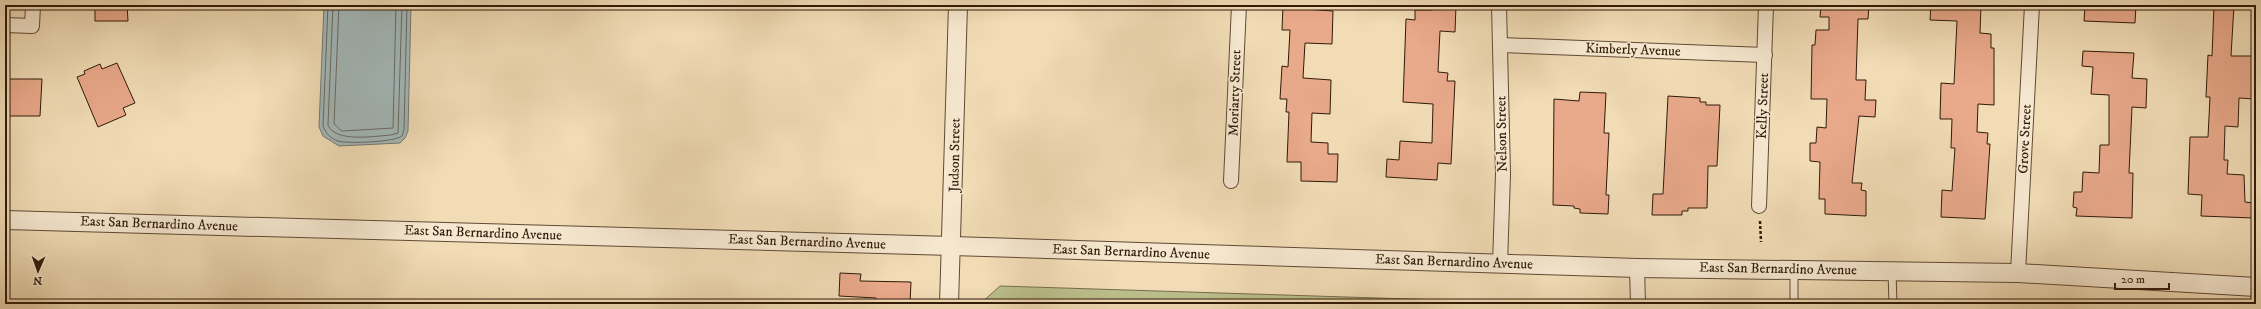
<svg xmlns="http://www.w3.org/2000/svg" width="2261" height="309" font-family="'IM FELL DW Pica',serif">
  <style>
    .green { fill: #bbc08d; stroke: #766d4b }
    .water { fill: #a2b8ba; stroke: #747973 }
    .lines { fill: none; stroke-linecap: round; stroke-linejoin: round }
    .shore { stroke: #696962; stroke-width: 1 }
    .building { fill: #e9a98b; stroke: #301a09 }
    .service-casing { stroke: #604a34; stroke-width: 9 }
    .minor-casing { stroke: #604a34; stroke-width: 16 }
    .tertiary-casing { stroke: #604a34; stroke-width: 20 }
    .path { stroke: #301a09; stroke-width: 2.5; stroke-dasharray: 3 2; stroke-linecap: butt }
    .service { stroke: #f6e8d0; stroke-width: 7 }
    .minor { stroke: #f6e8d0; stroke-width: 14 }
    .tertiary { stroke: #f6e8d0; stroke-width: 18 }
    .labels { text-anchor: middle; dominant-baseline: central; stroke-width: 3; stroke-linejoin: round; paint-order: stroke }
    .street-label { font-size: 14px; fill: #301a09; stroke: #f6e8d0 }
  </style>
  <rect width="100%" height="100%" fill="#f1dcb6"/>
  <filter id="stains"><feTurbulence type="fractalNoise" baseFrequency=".005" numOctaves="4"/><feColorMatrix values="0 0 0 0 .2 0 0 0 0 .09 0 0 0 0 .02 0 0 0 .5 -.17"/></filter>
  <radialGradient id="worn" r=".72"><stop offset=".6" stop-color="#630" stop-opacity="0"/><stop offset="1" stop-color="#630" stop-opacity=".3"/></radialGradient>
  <path class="green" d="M1000 286 1566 304H980Z"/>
  <path class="water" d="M324 5H411L408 131 405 138 400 143 339 146 323 136 319 127Z"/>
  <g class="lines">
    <g class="shore">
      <path d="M328 5 323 126C326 134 330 138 338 141 347 144 395 142 402 136L404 130 407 5"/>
      <path d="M333 5 328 125C335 143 375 136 391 135L398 133 402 5"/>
      <path d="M339 5 334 124 342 131 393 128 396 5"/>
    </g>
  </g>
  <g class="building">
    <path d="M95 5H127L128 21H95Z"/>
    <path d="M1283 5H1305V9L1333 11 1332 44 1305 43 1303 78 1331 80 1330 114 1312 113 1311 142 1328 143V154H1338L1337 182 1301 181V162H1287L1289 112H1286L1287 99H1280L1282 66 1288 67 1290 30H1282Z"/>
    <path d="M1432 5H1456L1455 32 1440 31 1438 72 1448 73 1447 81H1455L1451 164 1438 163 1437 180 1386 177 1387 159 1399 160 1400 141 1432 143 1433 104 1403 102 1406 19 1415 20V10H1432Z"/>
    <path d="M1821 5H1869L1868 19H1858L1856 80H1866L1865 100H1876L1875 117 1859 116 1852 183H1862L1861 190 1866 191V216L1825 214V199H1819L1820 162 1810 161V143H1816L1817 127 1826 128 1827 99H1811L1812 45H1815L1816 30H1829V17H1820Z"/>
    <path d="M1931 5H1981L1980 33 1991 34V48H1994V105L1978 104 1977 132 1988 133 1987 144H1990L1985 219 1941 217 1942 190 1952 191 1955 148H1951L1952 119H1940L1941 83 1954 84 1957 21 1930 20Z"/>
    <path d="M2094 5H2136L2135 23 2084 21 2085 6Z"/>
    <path d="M2214 5H2234L2231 56H2256L2255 99 2239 98 2238 127 2225 126 2224 160H2228L2227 174 2244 175 2245 202 2254 203 2253 218 2201 216 2202 195 2188 194 2190 137H2208L2210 97H2206L2208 55 2212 56Z"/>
    <path d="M2083 51 2134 53 2132 78 2147 79 2146 108 2132 107 2129 173H2133L2132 218 2076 216 2077 208 2073 207 2074 192H2082L2083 172 2099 173 2100 145H2109V95L2091 94 2093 67 2082 66Z"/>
    <path d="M117 63 135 103 123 108 126 115 98 127 77 77 85 74 84 71 100 64 102 69Z"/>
    <path d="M5 79H42L40 116H5Z"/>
    <path d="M1580 92 1606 93 1604 133H1609L1606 195H1609L1608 214 1580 213V209L1574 208V206L1553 205 1554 99 1579 101Z"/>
    <path d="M1668 96 1700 98V102H1706V105H1720L1717 166H1708L1707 208H1688V211H1682V215H1652L1653 194H1663Z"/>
    <path d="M840 273 861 274 860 281 911 282 910 304H876V298L839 296Z"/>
  </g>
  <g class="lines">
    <g class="service-casing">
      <g id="service">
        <path d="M1794 271V304"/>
        <path d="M1892 271 1893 304"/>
      </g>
    </g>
    <g class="minor-casing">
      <g id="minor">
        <path d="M1499 5 1503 174 1500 264"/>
        <path d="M5 25 32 26 33 5"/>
        <path d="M1501 45 1765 55"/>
        <path d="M1231 181 1239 5"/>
        <path d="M1759 206 1766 5"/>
        <path d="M1637 268 1638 304"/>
        <path d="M2018 273 2032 5"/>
      </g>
    </g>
    <g class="tertiary-casing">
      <g id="tertiary">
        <path d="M5 220 952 246 1637 268 2018 273 2256 287"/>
        <path d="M949 304 958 5"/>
      </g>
    </g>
    <g class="path">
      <path d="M1760 221 1761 242"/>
      <path d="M1615 304 1617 302"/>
    </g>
    <use href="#service" class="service"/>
    <use href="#minor" class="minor"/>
    <use href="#tertiary" class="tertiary"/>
  </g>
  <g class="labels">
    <g class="street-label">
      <text transform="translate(1633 50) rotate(2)">Kimberly Avenue</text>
      <text transform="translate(1235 93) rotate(-88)">Moriarty Street</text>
      <text transform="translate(1763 106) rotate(-88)">Kelly Street</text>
      <text transform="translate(1502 134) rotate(-91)">Nelson Street</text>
      <text transform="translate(2025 139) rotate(-87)">Grove Street</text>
      <text transform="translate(955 155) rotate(-89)">Judson Street</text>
      <text transform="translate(159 224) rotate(2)">East San Bernardino Avenue</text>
      <text transform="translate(483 233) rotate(2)">East San Bernardino Avenue</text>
      <text transform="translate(807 242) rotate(2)">East San Bernardino Avenue</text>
      <text transform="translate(1131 252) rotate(2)">East San Bernardino Avenue</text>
      <text transform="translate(1454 262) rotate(2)">East San Bernardino Avenue</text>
      <text transform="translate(1778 269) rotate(1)">East San Bernardino Avenue</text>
    </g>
  </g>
  <rect width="2261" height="309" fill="none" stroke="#f1dcb6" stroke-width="20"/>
  <rect x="6" y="6" width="2249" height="297" fill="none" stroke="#301a09" stroke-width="2"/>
  <rect x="10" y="10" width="2241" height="289" fill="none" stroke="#301a09"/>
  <g transform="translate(38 271) rotate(182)" stroke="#f6e8d0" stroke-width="3" paint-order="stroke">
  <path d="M0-3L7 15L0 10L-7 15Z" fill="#301a09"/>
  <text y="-6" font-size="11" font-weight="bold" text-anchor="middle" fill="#301a09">N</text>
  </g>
  <path d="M2115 283v6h54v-6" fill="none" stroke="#301a09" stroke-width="2"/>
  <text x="2121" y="283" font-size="12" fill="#301a09" stroke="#f6e8d0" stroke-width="3" paint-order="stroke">20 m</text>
  <rect width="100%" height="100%" filter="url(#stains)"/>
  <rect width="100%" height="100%" fill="url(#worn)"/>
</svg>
